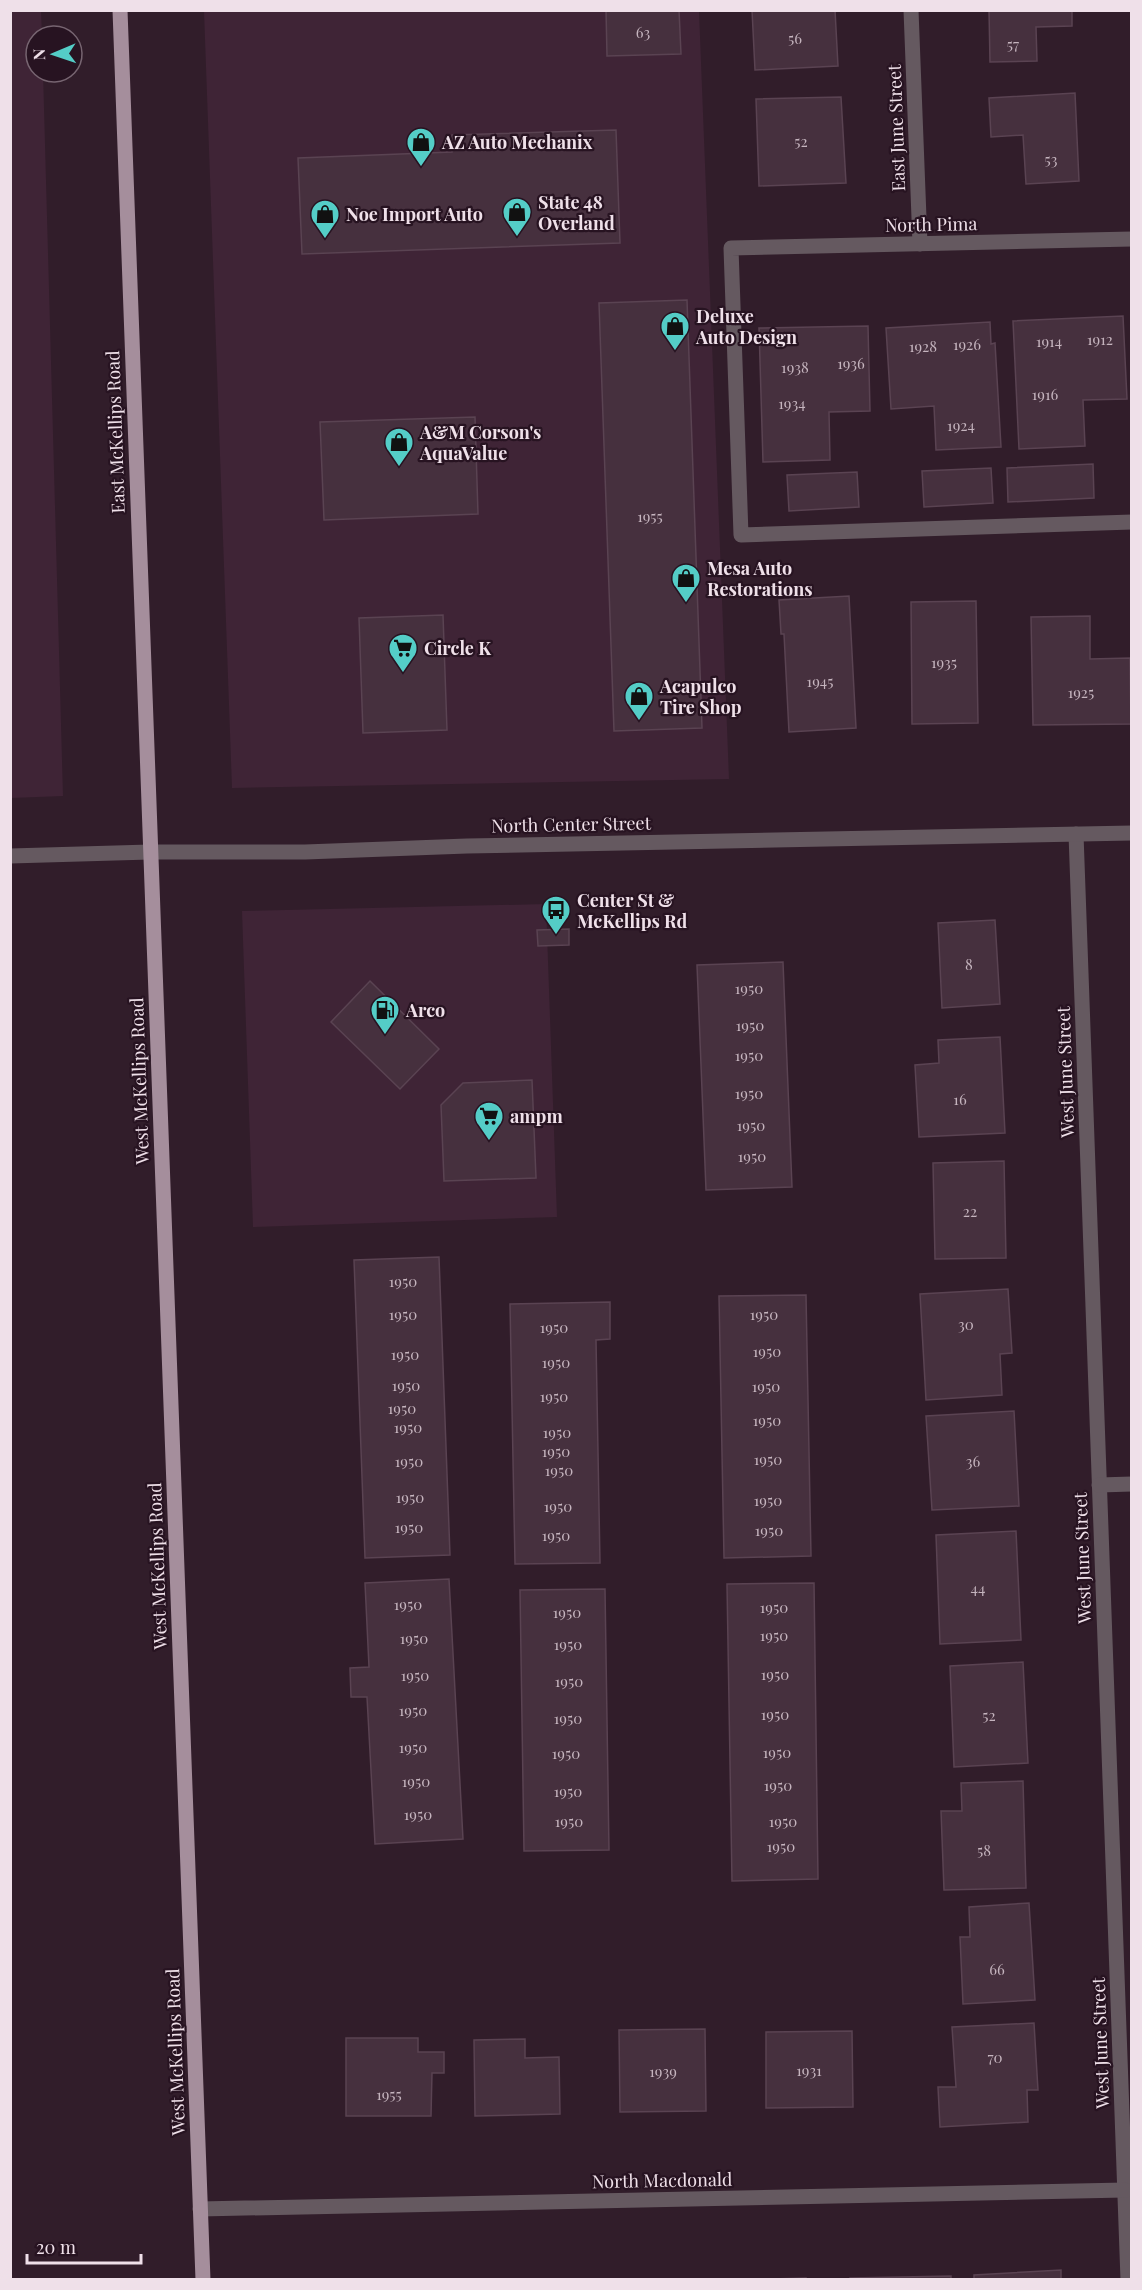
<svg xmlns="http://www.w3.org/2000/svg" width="1142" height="2290" font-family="'Playfair Display',serif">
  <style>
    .built { fill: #3f2436 }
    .building { fill: #46303e; stroke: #5a4352; stroke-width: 1.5 }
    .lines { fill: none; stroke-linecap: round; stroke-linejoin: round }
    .minor { stroke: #655960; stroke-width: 15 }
    .major { stroke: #a58e9c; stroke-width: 15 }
    .labels { text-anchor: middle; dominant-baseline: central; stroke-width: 4.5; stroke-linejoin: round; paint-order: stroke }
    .number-label { font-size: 15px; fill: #c5b4be }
    .street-label { font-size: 18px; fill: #efe0e9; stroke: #271321 }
    .poi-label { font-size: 18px; font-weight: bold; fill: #efe0e9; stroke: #271321; text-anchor: start }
  </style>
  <rect width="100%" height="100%" fill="#311d2a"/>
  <g class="built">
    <path d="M10 11H41L42 36H36V72H43L63 796 11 798Z"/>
    <path d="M204 11H699L729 779 232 788Z"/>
    <path d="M546 904 557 1217 253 1227 242 911Z"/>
  </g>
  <g class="building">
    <path d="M606 10H679L681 54 607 56Z"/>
    <path d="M752 10H835L838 66 755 70Z"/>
    <path d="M989 10H1072V26L1036 27 1037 61 990 62Z"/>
    <path d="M1075 93 1079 181 1026 184 1023 135 991 137 989 98Z"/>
    <path d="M841 97 846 183 759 186 756 99Z"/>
    <path d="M616 130 620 243 302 254 298 158 452 152V135Z"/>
    <path d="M687 300 702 728 614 731 599 303Z"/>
    <path d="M1123 316 1127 399 1083 400 1085 446 1019 449 1013 321Z"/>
    <path d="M990 322 991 344 995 343 1001 447 936 450 934 406 891 409 886 328Z"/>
    <path d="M868 326 870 411 829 412 830 460 763 462 759 328Z"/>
    <path d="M475 417 478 514 324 520 320 422Z"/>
    <path d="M1093 464 1094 498 1008 502 1007 468Z"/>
    <path d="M991 468 993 503 924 507 922 471Z"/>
    <path d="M857 472 859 507 789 511 787 475Z"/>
    <path d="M849 596 856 728 789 732 784 634H781L779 600Z"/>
    <path d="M976 601 978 723 912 724 911 602Z"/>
    <path d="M443 615 447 730 363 733 359 618Z"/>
    <path d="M1090 616V659L1130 658 1131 724 1033 725 1031 617Z"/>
    <path d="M995 920 1000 1004 942 1008 938 923Z"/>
    <path d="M569 929V945L538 946 537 930Z"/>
    <path d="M783 962 792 1187 706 1190 697 965Z"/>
    <path d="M370 981 439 1049 400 1089 331 1022Z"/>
    <path d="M1000 1037 1005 1133 919 1137 915 1065 939 1063 938 1040Z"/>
    <path d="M532 1080 536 1178 444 1181 441 1105 463 1083Z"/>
    <path d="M1004 1161 1006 1258 935 1259 933 1163Z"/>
    <path d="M439 1257 450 1555 365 1558 354 1260Z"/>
    <path d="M1008 1289 1012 1353 1000 1354 1002 1395 926 1400 920 1294Z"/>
    <path d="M806 1295 811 1556 724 1558 719 1296Z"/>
    <path d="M610 1302V1339L596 1340 600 1563 515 1564 510 1304Z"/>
    <path d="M1014 1411 1019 1506 932 1510 926 1416Z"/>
    <path d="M1016 1531 1021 1640 940 1644 936 1535Z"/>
    <path d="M449 1579 463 1839 375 1844 367 1697H351L350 1668 369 1667 365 1583Z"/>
    <path d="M814 1583 818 1879 732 1881 727 1584Z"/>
    <path d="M605 1589 609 1850 524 1851 520 1590Z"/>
    <path d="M1023 1662 1028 1763 954 1767 950 1666Z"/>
    <path d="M1023 1781 1026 1888 944 1890 941 1811H962L961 1783Z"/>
    <path d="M1029 1903 1035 2000 963 2004 960 1937H970L969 1907Z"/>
    <path d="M1034 2023 1038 2090H1027L1028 2122 940 2127 938 2087H956L952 2027Z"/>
    <path d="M705 2029 706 2111 620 2112 619 2030Z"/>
    <path d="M852 2031 853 2107 766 2108V2032Z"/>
    <path d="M346 2038H418V2052H444V2073H432L431 2116H346Z"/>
    <path d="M525 2039V2058L559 2057 560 2114 475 2116 474 2040Z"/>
    <path d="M1061 2270V2280H974V2275Z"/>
    <path d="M951 2276V2280H850V2278Z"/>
    <path d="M806 2278V2280H729Z"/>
  </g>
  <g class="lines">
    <g class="minor">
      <path d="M911 10 920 244"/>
      <path d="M1132 239 731 248 741 535 1132 522"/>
      <path d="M1076 834 1128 2280"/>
      <path d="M10 856 150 852H305L467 846 1132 833"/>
      <path d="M1099 1485 1132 1484"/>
      <path d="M200 2209 1125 2190"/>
    </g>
    <path class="major" d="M120 10 203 2280"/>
  </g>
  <defs>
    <g id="shop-pin" transform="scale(1.5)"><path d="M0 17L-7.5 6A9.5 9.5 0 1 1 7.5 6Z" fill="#54cdc7" stroke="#271321"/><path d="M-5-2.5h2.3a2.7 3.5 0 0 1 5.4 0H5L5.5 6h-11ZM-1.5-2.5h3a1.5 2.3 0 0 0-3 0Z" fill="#111"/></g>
    <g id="supermarket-pin" transform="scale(1.5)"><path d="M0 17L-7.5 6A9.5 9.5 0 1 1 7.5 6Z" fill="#54cdc7" stroke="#271321"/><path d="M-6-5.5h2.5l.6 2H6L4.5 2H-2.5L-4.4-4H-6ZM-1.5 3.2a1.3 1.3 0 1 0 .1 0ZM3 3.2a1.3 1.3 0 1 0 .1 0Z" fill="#111"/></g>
    <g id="bus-pin" transform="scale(1.5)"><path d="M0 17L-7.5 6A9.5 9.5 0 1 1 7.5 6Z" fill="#54cdc7" stroke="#271321"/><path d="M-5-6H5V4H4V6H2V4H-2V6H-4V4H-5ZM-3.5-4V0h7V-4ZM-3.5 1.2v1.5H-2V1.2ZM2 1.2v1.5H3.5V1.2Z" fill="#111"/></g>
    <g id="fuel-pin" transform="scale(1.5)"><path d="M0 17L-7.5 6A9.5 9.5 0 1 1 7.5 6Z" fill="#54cdc7" stroke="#271321"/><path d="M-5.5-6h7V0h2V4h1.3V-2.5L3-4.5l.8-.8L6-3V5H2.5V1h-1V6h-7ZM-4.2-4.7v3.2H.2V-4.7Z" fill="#111"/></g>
  </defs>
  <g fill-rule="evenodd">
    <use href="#shop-pin" x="421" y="142"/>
    <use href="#shop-pin" x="517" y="212"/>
    <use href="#shop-pin" x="325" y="214"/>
    <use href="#shop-pin" x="675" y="326"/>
    <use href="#shop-pin" x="399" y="442"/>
    <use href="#shop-pin" x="686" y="578"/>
    <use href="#supermarket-pin" x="403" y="648"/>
    <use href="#shop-pin" x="639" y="696"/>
    <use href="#bus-pin" x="556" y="910"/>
    <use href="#fuel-pin" x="385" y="1010"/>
    <use href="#supermarket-pin" x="489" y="1116"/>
  </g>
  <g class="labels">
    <g class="number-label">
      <text x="643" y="32">63</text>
      <text x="795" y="38">56</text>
      <text x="1013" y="44">57</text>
      <text x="801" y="141">52</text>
      <text x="1051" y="159">53</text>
      <text x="1100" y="339">1912</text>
      <text x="1049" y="341">1914</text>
      <text x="967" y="344">1926</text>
      <text x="923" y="346">1928</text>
      <text x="851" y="363">1936</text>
      <text x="795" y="367">1938</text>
      <text x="1045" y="394">1916</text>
      <text x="792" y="403">1934</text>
      <text x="961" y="425">1924</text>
      <text x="650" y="516">1955</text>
      <text x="944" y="662">1935</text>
      <text x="820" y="681">1945</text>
      <text x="1081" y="692">1925</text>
      <text x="969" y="964">8</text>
      <text x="749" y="988">1950</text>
      <text x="750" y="1025">1950</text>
      <text x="749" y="1055">1950</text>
      <text x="749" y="1093">1950</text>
      <text x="960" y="1099">16</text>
      <text x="751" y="1125">1950</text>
      <text x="752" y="1156">1950</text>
      <text x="970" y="1211">22</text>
      <text x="403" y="1281">1950</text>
      <text x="403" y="1314">1950</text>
      <text x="764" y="1314">1950</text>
      <text x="966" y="1324">30</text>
      <text x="554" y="1327">1950</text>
      <text x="767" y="1351">1950</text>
      <text x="405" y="1354">1950</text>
      <text x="556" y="1362">1950</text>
      <text x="406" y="1385">1950</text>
      <text x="766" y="1386">1950</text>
      <text x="554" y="1396">1950</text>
      <text x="402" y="1408">1950</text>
      <text x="767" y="1420">1950</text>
      <text x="408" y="1427">1950</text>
      <text x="557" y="1432">1950</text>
      <text x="556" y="1451">1950</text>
      <text x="768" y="1459">1950</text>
      <text x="409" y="1461">1950</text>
      <text x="973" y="1461">36</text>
      <text x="559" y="1470">1950</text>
      <text x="410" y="1497">1950</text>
      <text x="768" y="1500">1950</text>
      <text x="558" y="1506">1950</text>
      <text x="409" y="1527">1950</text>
      <text x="769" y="1530">1950</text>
      <text x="556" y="1535">1950</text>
      <text x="978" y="1588">44</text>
      <text x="408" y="1604">1950</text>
      <text x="774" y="1607">1950</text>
      <text x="567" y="1612">1950</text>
      <text x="774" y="1635">1950</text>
      <text x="414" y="1638">1950</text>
      <text x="568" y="1644">1950</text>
      <text x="775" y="1674">1950</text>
      <text x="415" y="1675">1950</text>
      <text x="569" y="1681">1950</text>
      <text x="413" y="1710">1950</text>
      <text x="775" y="1714">1950</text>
      <text x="989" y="1715">52</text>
      <text x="568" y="1718">1950</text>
      <text x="413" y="1747">1950</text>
      <text x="777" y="1752">1950</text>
      <text x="566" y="1753">1950</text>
      <text x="416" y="1781">1950</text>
      <text x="778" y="1785">1950</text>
      <text x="568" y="1791">1950</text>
      <text x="418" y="1814">1950</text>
      <text x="569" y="1821">1950</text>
      <text x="783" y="1821">1950</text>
      <text x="781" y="1846">1950</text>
      <text x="984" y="1850">58</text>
      <text x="997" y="1969">66</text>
      <text x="995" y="2057">70</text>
      <text x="809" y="2070">1931</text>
      <text x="663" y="2071">1939</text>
      <text x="389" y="2094">1955</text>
    </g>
    <g class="street-label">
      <text transform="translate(896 128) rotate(-92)">East June Street</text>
      <text transform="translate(931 224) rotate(-1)">North Pima</text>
      <text transform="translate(115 432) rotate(-92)">East McKellips Road</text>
      <text transform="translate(571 824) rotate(-1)">North Center Street</text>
      <text transform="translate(1065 1072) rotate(-92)">West June Street</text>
      <text transform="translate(139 1081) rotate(-92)">West McKellips Road</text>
      <text transform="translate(1082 1558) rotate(-92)">West June Street</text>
      <text transform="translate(157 1566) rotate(-92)">West McKellips Road</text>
      <text transform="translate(1100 2043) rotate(-92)">West June Street</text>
      <text transform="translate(175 2052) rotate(-92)">West McKellips Road</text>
      <text transform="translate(662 2180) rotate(-1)">North Macdonald</text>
    </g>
    <g class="poi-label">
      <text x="442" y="142">AZ Auto Mechanix</text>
      <text x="538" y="202">State 48<tspan x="538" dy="21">Overland</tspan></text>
      <text x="346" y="214">Noe Import Auto</text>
      <text x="696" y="316">Deluxe<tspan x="696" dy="21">Auto Design</tspan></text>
      <text x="420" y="432">A&amp;M Corson's<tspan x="420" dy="21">AquaValue</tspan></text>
      <text x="707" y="568">Mesa Auto<tspan x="707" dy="21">Restorations</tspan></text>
      <text x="424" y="648">Circle K</text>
      <text x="660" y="686">Acapulco<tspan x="660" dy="21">Tire Shop</tspan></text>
      <text x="577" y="900">Center St &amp;<tspan x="577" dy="21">McKellips Rd</tspan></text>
      <text x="406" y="1010">Arco</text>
      <text x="510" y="1116">ampm</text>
    </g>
  </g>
  <rect width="1142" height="2290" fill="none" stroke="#efe0e9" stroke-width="24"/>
  <g transform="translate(54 54) rotate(268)"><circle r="28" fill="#271321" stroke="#776571" stroke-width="1.5"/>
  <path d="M0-4.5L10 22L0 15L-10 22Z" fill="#54cdc7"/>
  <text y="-9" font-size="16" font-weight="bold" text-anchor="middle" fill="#efe0e9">N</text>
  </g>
  <path d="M27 2254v9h114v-9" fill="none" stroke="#efe0e9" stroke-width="3"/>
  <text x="36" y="2254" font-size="18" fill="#efe0e9" stroke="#271321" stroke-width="4.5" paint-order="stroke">20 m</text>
</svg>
